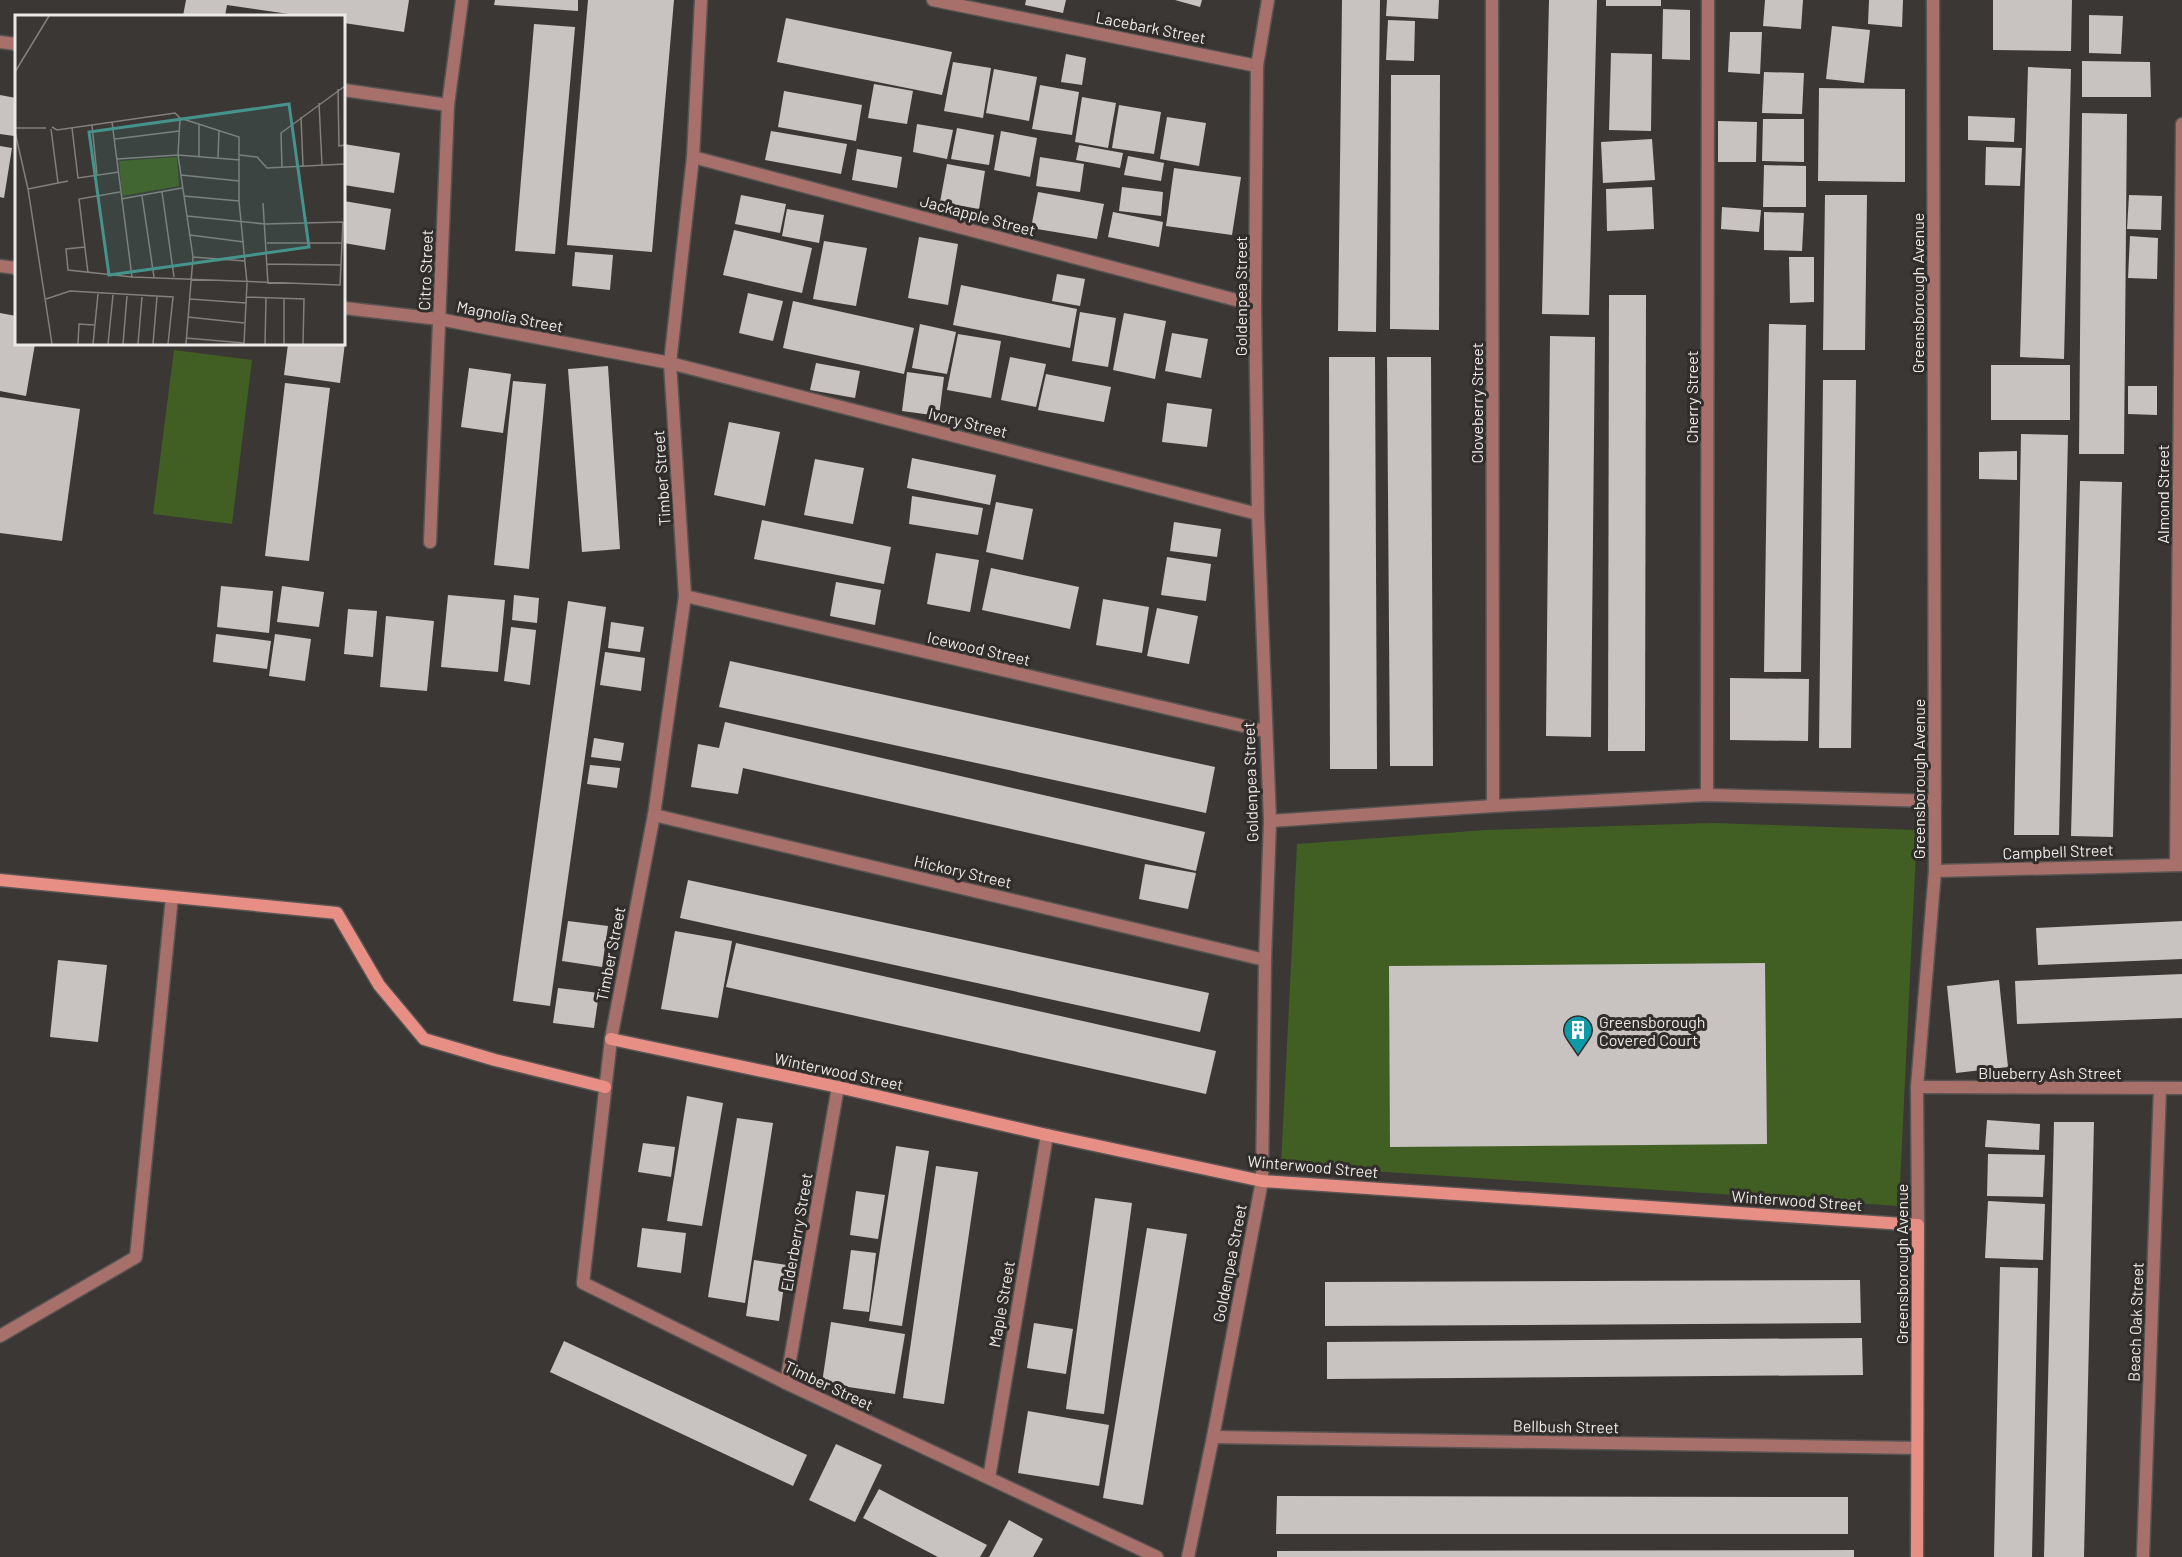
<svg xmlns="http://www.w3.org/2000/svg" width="2182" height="1557" font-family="Barlow,sans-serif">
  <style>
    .green { fill: #415e23 }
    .building { fill: #c8c3c1 }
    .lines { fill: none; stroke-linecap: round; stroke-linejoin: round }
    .street-casing { stroke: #575452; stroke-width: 15 }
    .secondary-casing { stroke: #575452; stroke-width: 15 }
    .street { stroke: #a8706a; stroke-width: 12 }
    .secondary { stroke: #e78e85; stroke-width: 12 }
    .labels { text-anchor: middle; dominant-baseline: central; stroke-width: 6; stroke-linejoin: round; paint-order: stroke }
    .street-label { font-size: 16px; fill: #eceae8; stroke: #302d2b }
    .poi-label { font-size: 16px; fill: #eceae8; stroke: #302d2b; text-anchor: start }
    .inset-road { fill: none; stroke: #827f7d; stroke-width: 1.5 }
    .view { fill: #46938c; fill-opacity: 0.15; stroke: #46938c; stroke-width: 3 }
    .inset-edge { fill: none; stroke: #eceae8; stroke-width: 3 }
  </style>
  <rect width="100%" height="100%" fill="#3b3735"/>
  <g class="green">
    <path d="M174 350 252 360 232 524 153 514Z"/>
    <path d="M1713 823 1917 830 1899 1206 1281 1165 1297 844 1486 830Z"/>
  </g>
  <g class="building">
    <path d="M186 0H409L404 32 344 23V16H303L227 5 225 16H183Z"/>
    <path d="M495 0H578V11L494 5Z"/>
    <path d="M588 0H674L652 252 567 245Z"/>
    <path d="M1026 0H1066L1063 13 1025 5Z"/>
    <path d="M1175 0H1202L1200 7Z"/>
    <path d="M1342 0H1380L1376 332 1338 331Z"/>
    <path d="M1387 0H1439L1438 19 1386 16Z"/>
    <path d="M1549 0H1597L1589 315 1542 314Z"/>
    <rect x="1606" y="0" width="55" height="6"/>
    <path d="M1765 0H1803L1801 29 1763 26Z"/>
    <path d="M1869 0H1903L1902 27 1868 24Z"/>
    <path d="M1993 0H2072L2071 51 1993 50Z"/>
    <path d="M1663 9 1690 10V60L1662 59Z"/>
    <path d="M2089 15 2123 16 2121 54 2089 53Z"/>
    <path d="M786 18 952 52 942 95 777 62Z"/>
    <path d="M1388 20 1415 21 1414 61 1386 60Z"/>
    <path d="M534 24 575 27 555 254 515 251Z"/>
    <path d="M1832 26 1870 30 1864 83 1826 79Z"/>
    <path d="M1730 32H1762L1760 74 1728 72Z"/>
    <path d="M1611 53 1652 54 1651 131 1609 130Z"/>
    <path d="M1066 54 1086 58 1082 85 1061 82Z"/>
    <path d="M2082 61 2150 62 2151 97H2082Z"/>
    <path d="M953 62 991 68 983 118 944 111Z"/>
    <path d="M2028 67 2071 69 2064 359 2020 357Z"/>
    <path d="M994 69 1037 77 1029 121 986 113Z"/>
    <path d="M1764 72 1804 73 1802 114 1762 113Z"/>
    <path d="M1391 75H1440L1439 330 1390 329Z"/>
    <path d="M874 84 913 91 907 124 868 118Z"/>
    <path d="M1040 85 1079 92 1072 135 1032 129Z"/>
    <path d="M1819 88 1905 89V182L1818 181Z"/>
    <path d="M784 91 862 105 856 141 778 127Z"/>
    <path d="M0 95 16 98 14 136 0 134Z"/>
    <path d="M1082 97 1116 103 1108 148 1075 142Z"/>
    <path d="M1119 105 1161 112 1154 154 1112 148Z"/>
    <path d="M2082 113 2127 114 2124 454H2079Z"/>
    <path d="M1968 116 2015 118 2014 142 1968 140Z"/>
    <path d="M1167 117 1206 123 1199 166 1160 159Z"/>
    <path d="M1763 119H1804V162L1762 161Z"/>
    <path d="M1718 121 1757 122 1756 162H1718Z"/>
    <path d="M917 124 953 130 947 159 913 152Z"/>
    <path d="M957 128 994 135 989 165 951 159Z"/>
    <path d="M771 131 847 144 841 174 765 160Z"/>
    <path d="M1001 131 1037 138 1030 177 994 170Z"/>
    <path d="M1652 139 1655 180 1603 183 1601 142Z"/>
    <path d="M344 144 400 153 394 193 344 185Z"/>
    <path d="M1079 145 1123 153 1120 168 1076 160Z"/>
    <path d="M0 146 12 148 4 198 0 197Z"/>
    <path d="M1986 147 2022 148 2020 186 1985 185Z"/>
    <path d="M857 149 902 157 897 188 852 180Z"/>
    <path d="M1128 156 1164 163 1161 181 1124 175Z"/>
    <path d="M1040 157 1084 164 1080 192 1036 186Z"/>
    <path d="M947 164 985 171 979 209 940 202Z"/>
    <path d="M1764 165 1806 166V207H1763Z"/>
    <path d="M1174 168 1241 177 1232 235 1166 226Z"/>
    <path d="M1122 187 1163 192 1161 216 1119 211Z"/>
    <path d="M1652 187 1654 229 1607 231 1606 189Z"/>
    <path d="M1038 192 1104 204 1097 239 1031 228Z"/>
    <path d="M741 195 786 204 780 233 735 224Z"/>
    <path d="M1825 195H1867L1865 350H1823Z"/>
    <path d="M2129 195 2162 196 2161 230 2127 229Z"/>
    <path d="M344 201 391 209 385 250 344 243Z"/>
    <path d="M1722 207 1761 210 1759 232 1721 229Z"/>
    <path d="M787 209 824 215 819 243 782 236Z"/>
    <path d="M1113 212 1163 222 1159 247 1108 237Z"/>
    <path d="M1764 212 1804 213 1802 251 1764 250Z"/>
    <path d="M734 230 812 248 802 293 723 275Z"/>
    <path d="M2130 236 2158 238 2157 279 2128 278Z"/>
    <path d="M919 237 958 244 948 305 908 298Z"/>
    <path d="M824 241 867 248 856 306 813 299Z"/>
    <path d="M575 252 613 255 610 290 572 286Z"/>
    <path d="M1789 257H1814V302L1790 303Z"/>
    <path d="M1057 274 1085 279 1080 306 1052 301Z"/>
    <path d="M961 285 1077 309 1070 348 953 325Z"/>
    <path d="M748 293 783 301 773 341 739 333Z"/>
    <path d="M1609 295H1646L1645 751H1608Z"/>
    <path d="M793 301 914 328 904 374 783 348Z"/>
    <path d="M1080 312 1116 318 1108 367 1072 361Z"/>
    <path d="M0 313 16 316V344H35L26 396 0 391Z"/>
    <path d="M1124 313 1166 321 1155 379 1113 370Z"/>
    <path d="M920 324 956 332 947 374 912 368Z"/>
    <path d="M1769 324 1806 325 1801 672H1764Z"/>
    <path d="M1172 333 1208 339 1201 378 1165 371Z"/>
    <path d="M958 334 1001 341 991 398 947 390Z"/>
    <path d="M344 335H346L340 383 284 375 288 344H344Z"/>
    <path d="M1550 336 1595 337 1591 737 1546 736Z"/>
    <path d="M1010 357 1046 364 1036 407 1001 400Z"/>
    <path d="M1329 357H1375L1377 769H1330Z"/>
    <path d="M1387 357H1431L1433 766H1390Z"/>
    <path d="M816 363 860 371 855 398 810 390Z"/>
    <rect x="1991" y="365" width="79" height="55"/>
    <path d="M608 366 620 549 582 552 568 369Z"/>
    <path d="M469 368 511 374 503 433 461 427Z"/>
    <path d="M907 372 944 377 939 416 902 411Z"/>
    <path d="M1046 374 1111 387 1104 422 1038 410Z"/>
    <path d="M1823 380H1856L1851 748H1819Z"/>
    <path d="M513 381 546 384 529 569 494 565Z"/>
    <path d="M285 383 330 388 309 561 265 556Z"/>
    <path d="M2128 386H2157V415L2128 414Z"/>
    <path d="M0 397 80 409 62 541 0 533Z"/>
    <path d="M1167 403 1212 409 1207 447 1162 442Z"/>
    <path d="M729 422 780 432 765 506 714 495Z"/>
    <path d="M2021 434 2068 435 2059 835H2014Z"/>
    <path d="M2017 451V480L1979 479V452Z"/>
    <path d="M912 458 996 475 990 505 907 488Z"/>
    <path d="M815 459 864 468 853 524 804 515Z"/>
    <path d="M2080 481 2122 482 2113 837 2071 836Z"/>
    <path d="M912 496 983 508 978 535 909 524Z"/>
    <path d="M996 502 1033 509 1023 560 986 552Z"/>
    <path d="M762 520 891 547 884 584 754 559Z"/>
    <path d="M1174 522 1221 529 1217 557 1170 551Z"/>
    <path d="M936 553 979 560 970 612 927 604Z"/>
    <path d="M1167 557 1211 564 1206 601 1161 595Z"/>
    <path d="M991 568 1079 587 1070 629 982 610Z"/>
    <path d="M836 582 881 590 875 625 830 616Z"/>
    <path d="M221 586 273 591 269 633 217 627Z"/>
    <path d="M282 586 324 592 319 627 277 622Z"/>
    <path d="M448 595 505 600 498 672 441 667Z"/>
    <path d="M514 595 539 598 537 623 512 620Z"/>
    <path d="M1103 599 1149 607 1142 653 1096 645Z"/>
    <path d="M568 601 606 607 550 1006 513 1001Z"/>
    <path d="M1157 608 1198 616 1189 664 1147 656Z"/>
    <path d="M348 609 377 611 373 657 344 654Z"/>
    <path d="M386 616 434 621 427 691 380 687Z"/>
    <path d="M611 622 644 627 640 652 608 648Z"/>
    <path d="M511 627 536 630 530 685 504 681Z"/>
    <path d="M216 634 271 641 267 669 213 662Z"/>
    <path d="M275 634 311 639 305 681 269 676Z"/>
    <path d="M605 652 645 658 641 691 600 685Z"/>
    <path d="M730 661 1215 767 1206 813 719 707Z"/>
    <path d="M1730 678 1809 679 1808 741 1730 740Z"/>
    <path d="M725 722 1205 832 1196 871 743 768 738 794 691 787 698 744 719 748Z"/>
    <path d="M594 738 624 743 621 761 591 757Z"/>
    <path d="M590 765 620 768 617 788 587 784Z"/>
    <path d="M1145 864 1196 873 1188 909 1139 899Z"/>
    <path d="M688 880 1209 993 1200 1032 680 918Z"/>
    <path d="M568 921 608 926 602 967 562 961Z"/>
    <path d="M2182 921V959L2038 965 2036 928Z"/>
    <path d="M675 931 732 941 718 1018 661 1009Z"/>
    <path d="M736 943 1216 1051 1206 1094 726 987Z"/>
    <path d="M58 960 107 965 98 1042 50 1037Z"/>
    <path d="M1765 963 1767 1144 1390 1147 1389 966Z"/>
    <path d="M2182 974V1018L2017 1024 2015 981Z"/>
    <path d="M1999 980 2008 1067 1956 1073 1947 986Z"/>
    <path d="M558 988 599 993 594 1028 553 1023Z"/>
    <path d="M687 1096 723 1103 702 1226 667 1221Z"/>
    <path d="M737 1118 773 1123 745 1303 708 1297Z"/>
    <path d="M1987 1120 2040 1124 2039 1150 1985 1147Z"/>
    <path d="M2054 1122H2094L2084 1557H2044Z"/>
    <path d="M643 1143 675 1147 671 1177 638 1172Z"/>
    <path d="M896 1146 929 1151 902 1326 869 1321Z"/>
    <path d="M1988 1154 2045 1155 2043 1197 1987 1196Z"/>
    <path d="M936 1166 978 1172 944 1404 903 1398Z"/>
    <path d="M856 1191 885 1195 878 1239 850 1235Z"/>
    <path d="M1095 1198 1132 1203 1104 1414 1066 1409Z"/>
    <path d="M1988 1201 2045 1204 2043 1260 1985 1258Z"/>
    <path d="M642 1228 686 1233 681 1273 637 1267Z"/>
    <path d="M1147 1228 1187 1234 1143 1505 1103 1498Z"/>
    <path d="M851 1250 876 1253 869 1312 843 1309Z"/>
    <path d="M754 1260 787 1265 779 1321 746 1316Z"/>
    <path d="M2000 1267 2038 1268 2032 1557H1994Z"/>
    <path d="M1860 1280 1861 1323 1325 1326V1282Z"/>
    <path d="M831 1322 905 1334 895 1394 822 1383Z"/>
    <path d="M1034 1323 1073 1329 1066 1374 1027 1368Z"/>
    <path d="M1862 1338 1863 1375 1327 1379V1342Z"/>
    <path d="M564 1341 807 1455 793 1486 550 1372Z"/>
    <path d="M1028 1411 1109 1425 1099 1486 1018 1473Z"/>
    <path d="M836 1444 882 1465 855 1522 809 1500Z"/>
    <path d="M879 1489 987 1545 980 1557H938L863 1518Z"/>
    <path d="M1277 1496 1848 1497V1534H1276Z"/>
    <path d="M1009 1520 1043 1539 1033 1557H989Z"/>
    <path d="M1854 1550V1557H1277V1551Z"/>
  </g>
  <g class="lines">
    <g class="street-casing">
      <g id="street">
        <path d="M701 0 693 157 670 363 685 596 654 815 611 1039 583 1283 786 1383 1157 1557"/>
        <path d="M933 0 1257 66"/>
        <path d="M1492 0 1493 806"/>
        <path d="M0 42 16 44"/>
        <path d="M344 90 448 105"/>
        <path d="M693 157 1255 305"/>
        <path d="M0 266 16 268"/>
        <path d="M344 308 439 319 670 363 1258 514"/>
        <path d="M430 542 448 105 462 0"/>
        <path d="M685 596 1265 731"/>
        <path d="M1707 795 1708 0"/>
        <path d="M654 815 1265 960"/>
        <path d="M1270 821 1493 806 1707 795 1935 801"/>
        <path d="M2176 865 2182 124"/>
        <path d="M1935 871 2182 865"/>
        <path d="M1917 1087 2182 1088"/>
        <path d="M1918 1225 1917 1087 1935 871 1933 0"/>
        <path d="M0 1336 136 1257 172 897"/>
        <path d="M786 1383 838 1087"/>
        <path d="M1213 1437 1917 1448"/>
        <path d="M989 1478 1047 1135"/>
        <path d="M1188 1557 1213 1437 1262 1181 1265 960 1270 821 1258 514 1255 305 1257 66 1268 0"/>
        <path d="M2143 1557 2160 1089"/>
      </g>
    </g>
    <g class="secondary-casing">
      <g id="secondary">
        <path d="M0 880 337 913 379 985 424 1039 495 1060 605 1087"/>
        <path d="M611 1039 838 1087 1047 1135 1262 1181 1918 1225 1917 1557"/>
      </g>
    </g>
    <use href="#street" class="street"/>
    <use href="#secondary" class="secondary"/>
  </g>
  <defs>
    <g id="building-pin" transform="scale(1.5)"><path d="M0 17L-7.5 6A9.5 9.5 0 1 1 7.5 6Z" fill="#0f9aa8" stroke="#302d2b"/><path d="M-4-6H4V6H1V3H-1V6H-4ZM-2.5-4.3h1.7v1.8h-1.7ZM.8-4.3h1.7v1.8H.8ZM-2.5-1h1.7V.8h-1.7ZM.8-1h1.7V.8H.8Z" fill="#fff"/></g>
  </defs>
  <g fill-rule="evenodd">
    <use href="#building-pin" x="1578" y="1030"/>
  </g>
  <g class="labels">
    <g class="street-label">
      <text transform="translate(1151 27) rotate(11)">Lacebark Street</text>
      <text transform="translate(978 215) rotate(15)">Jackapple Street</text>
      <text transform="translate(425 270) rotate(-88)">Citro Street</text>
      <text transform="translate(1917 293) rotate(-90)">Greensborough Avenue</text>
      <text transform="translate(1240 296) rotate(-90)">Goldenpea Street</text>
      <text transform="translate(510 316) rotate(11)">Magnolia Street</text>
      <text transform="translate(1691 397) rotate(-90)">Cherry Street</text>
      <text transform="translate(1476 403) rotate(-90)">Cloveberry Street</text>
      <text transform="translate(968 422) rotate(14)">Ivory Street</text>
      <text transform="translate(661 478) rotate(-94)">Timber Street</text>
      <text transform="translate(2162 494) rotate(-90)">Almond Street</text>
      <text transform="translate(979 648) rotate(13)">Icewood Street</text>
      <text transform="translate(1918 779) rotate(-90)">Greensborough Avenue</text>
      <text transform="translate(1250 782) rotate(-92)">Goldenpea Street</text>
      <text transform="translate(2058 851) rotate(-2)">Campbell Street</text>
      <text transform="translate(963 871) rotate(13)">Hickory Street</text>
      <text transform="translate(610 954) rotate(-79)">Timber Street</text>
      <text transform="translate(839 1071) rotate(12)">Winterwood Street</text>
      <text x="2050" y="1072">Blueberry Ash Street</text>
      <text transform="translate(1313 1166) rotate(5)">Winterwood Street</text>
      <text transform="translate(1797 1200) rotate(4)">Winterwood Street</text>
      <text transform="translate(796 1232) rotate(-80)">Elderberry Street</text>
      <text transform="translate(1229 1263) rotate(-79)">Goldenpea Street</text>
      <text transform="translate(1901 1264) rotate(-90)">Greensborough Avenue</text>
      <text transform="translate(1001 1304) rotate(-80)">Maple Street</text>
      <text transform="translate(2135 1322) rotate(-88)">Beach Oak Street</text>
      <text transform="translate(829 1385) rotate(25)">Timber Street</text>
      <text transform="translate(1566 1426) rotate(1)">Bellbush Street</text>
    </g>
    <g class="poi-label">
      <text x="1599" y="1021">Greensborough<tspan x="1599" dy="18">Covered Court</tspan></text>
    </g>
  </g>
  <g transform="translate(15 15)">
    <rect width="330" height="330" fill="#3b3735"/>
    <path d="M162 142 164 171 107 181 104 146Z" fill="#415e23"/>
    <path class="inset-road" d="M0 57 34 1M323 74 324 131 330 130M304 88 307 150M286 102 288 151M165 103 163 140 178 242 171 329M97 107 117 262M77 110 82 160M37 112 42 115 160 98 165 103 224 122V186L232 268 229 329M0 113H31M57 113 63 163 104 157M36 114 43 168M0 117 13 174 37 329M100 124 164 116M225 140 242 142 252 153 330 149M184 141V109M203 143 204 115M102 144 163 140 225 145M267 152 266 118 330 71M166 160 224 166M13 174 53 166M147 177 159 262M83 181 94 261M127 181 139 262M169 181 224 186M106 184 167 173M248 188 253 269M172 201 250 209 328 207M175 220 229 227M252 228H327M70 232 51 234 53 255 117 262 325 270 328 207M178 242 230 246M252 249 326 250M73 258 64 184 105 177M232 282 289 284 288 329M31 284 55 276 158 282 153 329M175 284 231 288M173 302 229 308M171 323 229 328M63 329 64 309 79 310M78 329 83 279M93 329 98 280M108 329 112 281M123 329 127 282M138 329 142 282M250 329 251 283M269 329V284"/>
    <path class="view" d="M274 89 294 232 94 260 74 117Z"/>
    <rect width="330" height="330" class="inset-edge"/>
  </g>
</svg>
